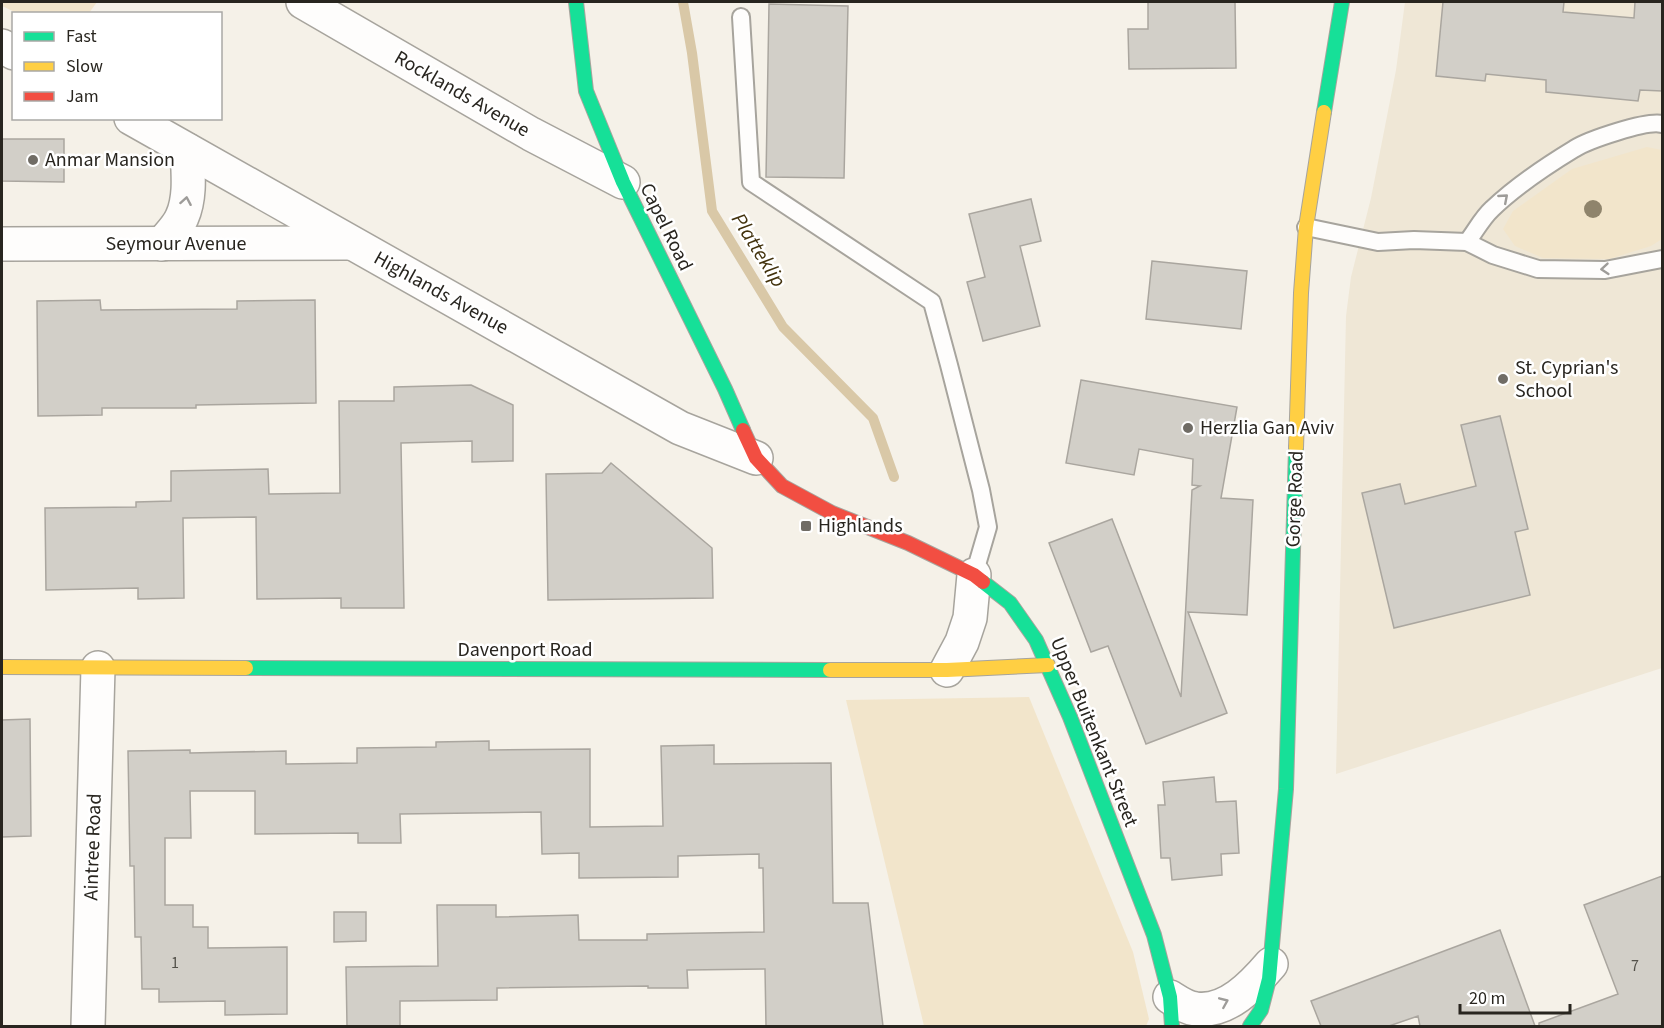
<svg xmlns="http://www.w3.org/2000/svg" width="1664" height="1028" font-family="'Source Sans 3',sans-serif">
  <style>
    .built { fill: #efe7d6 }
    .green { fill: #f2e5cb }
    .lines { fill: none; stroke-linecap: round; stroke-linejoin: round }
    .stream { stroke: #d9c8a7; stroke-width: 10 }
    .building { fill: #d2cfc8; stroke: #aaa69f; stroke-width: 1.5 }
    .lane-casing { stroke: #a7a49d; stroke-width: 20 }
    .street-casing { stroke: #a7a49d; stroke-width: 36 }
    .fast-casing { stroke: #a7a49d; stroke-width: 16 }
    .slow-casing { stroke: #a7a49d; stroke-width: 16 }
    .jam-casing { stroke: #a7a49d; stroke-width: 16 }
    .lane { stroke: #fefdfc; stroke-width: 16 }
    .street { stroke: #fefdfc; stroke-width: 33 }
    .fast { stroke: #16e098; stroke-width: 14 }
    .slow { stroke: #ffcf43; stroke-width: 14 }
    .jam { stroke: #f24e42; stroke-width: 14 }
    .tree { fill: #8f846c }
    .oneway { stroke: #9e9c99 }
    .poi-dot { fill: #706c65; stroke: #fff; stroke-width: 2 }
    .labels { text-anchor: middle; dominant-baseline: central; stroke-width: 5; stroke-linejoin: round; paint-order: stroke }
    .number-label { font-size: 16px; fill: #525049 }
    .street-label { font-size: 20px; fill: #28251f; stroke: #fff }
    .poi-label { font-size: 20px; fill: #28251f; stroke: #fff; text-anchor: start }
    .water-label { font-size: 21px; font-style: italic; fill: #42320d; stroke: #fff }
  </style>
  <rect width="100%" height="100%" fill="#f5f1e8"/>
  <path class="built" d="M1405 2H1662V668L1336 774 1346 316 1351 277 1371 198 1396 70Z"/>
  <g class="green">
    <path d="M2 2H97L89 13H17L2 6Z"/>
    <path d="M1647 147 1662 150V239L1651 246 1609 259 1543 258 1515 246 1503 229 1513 211 1572 169Z"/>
    <path d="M1029 697 1133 952 1149 1019 1146 1026H924L846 700Z"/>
  </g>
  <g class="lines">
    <path class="stream" d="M683 2 692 53 712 211 783 327 873 418 894 477"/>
  </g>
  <g class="building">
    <path d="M1148 2H1235L1236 68 1129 69 1128 29H1148Z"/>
    <path d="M1443 2H1564L1563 12 1634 18 1635 2H1662V91L1640 90 1638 101 1546 92V80L1486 74 1485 81 1436 76Z"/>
    <path d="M769 4 848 6 844 178 766 177Z"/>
    <path d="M2 139H64V182L2 181Z"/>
    <path d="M1031 199 1041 241 1020 246 1040 326 983 341 967 282 985 277 969 214Z"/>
    <path d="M1152 261 1247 271 1241 329 1146 319Z"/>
    <path d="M100 300 101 310 237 309V301L315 300 316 403 196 405V408H102V415L38 416 37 301Z"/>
    <path d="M1081 380 1237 407 1221 498 1253 500 1247 615 1188 612 1227 713 1146 744 1108 646 1091 652 1049 543 1112 519 1181 697 1192 490 1200 486 1192 485 1193 459 1139 449 1134 475 1066 463Z"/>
    <path d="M471 385 513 405V461L472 462V441L401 443 404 608H341V598L257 599 256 517 183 518 184 598 138 599V588L46 590 45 508 136 507V502L171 501V471L268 469 269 494 340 493 339 401H394V387Z"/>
    <path d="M1500 416 1528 529 1515 532 1530 595 1394 628 1362 493 1400 484 1405 504 1476 486 1461 425Z"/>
    <path d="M611 463 712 548 713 598 548 600 546 474 602 473Z"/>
    <path d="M30 719 31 836 2 837V720Z"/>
    <path d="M489 741V750L590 749V827L663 826 661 746 714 745V764L831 763 833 903H868L883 1026H766L765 969 687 970 688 988H648V986L497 988V1000L400 1001V1026H347L346 967 438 966 437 905H496V917L578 915 579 940H647V934L764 932 763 868H759V854L678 856V877L579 878V853L542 854 541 812 400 814 401 843H358V833L255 834V791H190L191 838H165V905H193V927H208V948L287 947V1014L225 1015V1001L159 1002V989H142L141 937H135L134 866H130L128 751 190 750V753L286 751V764L357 763V748L436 747V742Z"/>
    <path d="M1214 777 1216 802 1236 801 1239 853 1221 854 1222 875 1172 880 1170 858H1161L1158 805H1165L1163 782Z"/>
    <path d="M1662 876V1026H1539V1023L1618 994 1584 905Z"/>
    <path d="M334 912H366V941L334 942Z"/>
    <path d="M1500 930 1535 1026H1420L1418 1016 1389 1026H1321L1311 1001Z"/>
  </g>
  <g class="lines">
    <g class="lane-casing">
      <g id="lane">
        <path d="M741 17 751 182 932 302 949 365 981 490 988 527 974 575"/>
        <path d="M1306 227 1378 242 1414 240 1467 242 1493 255 1538 269 1605 270 1662 259"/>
        <path d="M1467 242C1475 232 1482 218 1492 209 1516 186 1546 166 1574 149 1588 140 1647 120 1662 124"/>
      </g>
    </g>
    <g class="street-casing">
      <g id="street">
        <path d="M303 2 531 134 623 182"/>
        <path d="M2 46 14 53"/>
        <path d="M131 118 680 428 756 458"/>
        <path d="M2 244 349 243"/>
        <path d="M162 244C169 235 178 227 182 217 191 197 188 172 187 150"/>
        <path d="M947 670 962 642 970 618 974 575"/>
        <path d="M1170 997C1178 1002 1186 1008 1196 1009 1227 1013 1253 985 1271 964"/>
        <path d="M88 1026 98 668"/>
      </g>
    </g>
    <g class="fast-casing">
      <g id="fast">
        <path d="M576 2 586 91 623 182 725 389 743 430"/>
        <path d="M1324 112 1342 2"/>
        <path d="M983 582 1010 603 1036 640 1070 717 1154 935 1170 997 1172 1026"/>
        <path d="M246 668 830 670"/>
        <path d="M1250 1026 1261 1010 1269 979 1286 789 1296 448"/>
      </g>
    </g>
    <g class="slow-casing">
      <g id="slow">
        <path d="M1296 448 1301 293 1306 227 1324 112"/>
        <path d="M2 667 246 668"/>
        <path d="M830 670H947L1048 665"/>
      </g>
    </g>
    <g class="jam-casing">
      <path id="jam" d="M743 430 756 458 782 486 832 513 908 543 974 575 983 582"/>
    </g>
    <use href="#lane" class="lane"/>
    <use href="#street" class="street"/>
    <use href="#fast" class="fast"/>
    <use href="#slow" class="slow"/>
    <use href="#jam" class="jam"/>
  </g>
  <circle class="tree" cx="1593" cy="209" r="9"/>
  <defs><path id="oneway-chevron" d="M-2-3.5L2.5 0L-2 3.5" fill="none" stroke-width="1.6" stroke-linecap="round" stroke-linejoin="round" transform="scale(1.5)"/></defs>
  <g class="oneway">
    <use href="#oneway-chevron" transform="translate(1504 198) rotate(-41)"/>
    <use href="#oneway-chevron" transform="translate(186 201) rotate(-80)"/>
    <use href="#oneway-chevron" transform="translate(1605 269) rotate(175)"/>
    <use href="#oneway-chevron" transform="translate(1224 1002) rotate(-23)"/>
  </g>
  <g class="poi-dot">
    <circle cx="33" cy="160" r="6"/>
    <circle cx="1503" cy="379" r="6"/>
    <circle cx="1188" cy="428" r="6"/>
    <rect x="800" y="520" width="12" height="12" rx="3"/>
  </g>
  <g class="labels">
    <g class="number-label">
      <text x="175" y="963">1</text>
      <text x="1635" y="966">7</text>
    </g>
    <g class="street-label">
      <text transform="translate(462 94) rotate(30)">Rocklands Avenue</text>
      <text transform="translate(666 227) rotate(64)">Capel Road</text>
      <text x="176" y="244">Seymour Avenue</text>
      <text transform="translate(441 293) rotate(29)">Highlands Avenue</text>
      <text transform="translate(1295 499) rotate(-88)">Gorge Road</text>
      <text x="525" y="650">Davenport Road</text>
      <text transform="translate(1094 732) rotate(68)">Upper Buitenkant Street</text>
      <text transform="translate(93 847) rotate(-88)">Aintree Road</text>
    </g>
    <g class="poi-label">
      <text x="45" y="160">Anmar Mansion</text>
      <text x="1515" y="368">St. Cyprian's<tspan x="1515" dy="23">School</tspan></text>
      <text x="1200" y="428">Herzlia Gan Aviv</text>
      <text x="818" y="526">Highlands</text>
    </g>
    <g class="water-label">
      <text transform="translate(759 250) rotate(58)">Platteklip</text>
    </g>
  </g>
  <rect width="1664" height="1028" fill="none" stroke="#28251f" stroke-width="6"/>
  <rect x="12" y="12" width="210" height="108" fill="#ffffff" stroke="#a9a8a5" stroke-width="1.5"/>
  <rect x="24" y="32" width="30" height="9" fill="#16e098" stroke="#a9a8a5" stroke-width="1.5"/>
  <text x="66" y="42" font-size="18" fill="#28251f">Fast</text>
  <rect x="24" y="62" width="30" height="9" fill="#ffcf43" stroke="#a9a8a5" stroke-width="1.5"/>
  <text x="66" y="72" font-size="18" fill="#28251f">Slow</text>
  <rect x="24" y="92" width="30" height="9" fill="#f24e42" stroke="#a9a8a5" stroke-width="1.5"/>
  <text x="66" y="102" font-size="18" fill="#28251f">Jam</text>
  <path d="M1460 1004v9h110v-9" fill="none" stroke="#28251f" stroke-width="3"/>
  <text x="1469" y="1004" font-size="18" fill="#28251f" stroke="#ffffff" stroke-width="4.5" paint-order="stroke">20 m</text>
</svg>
